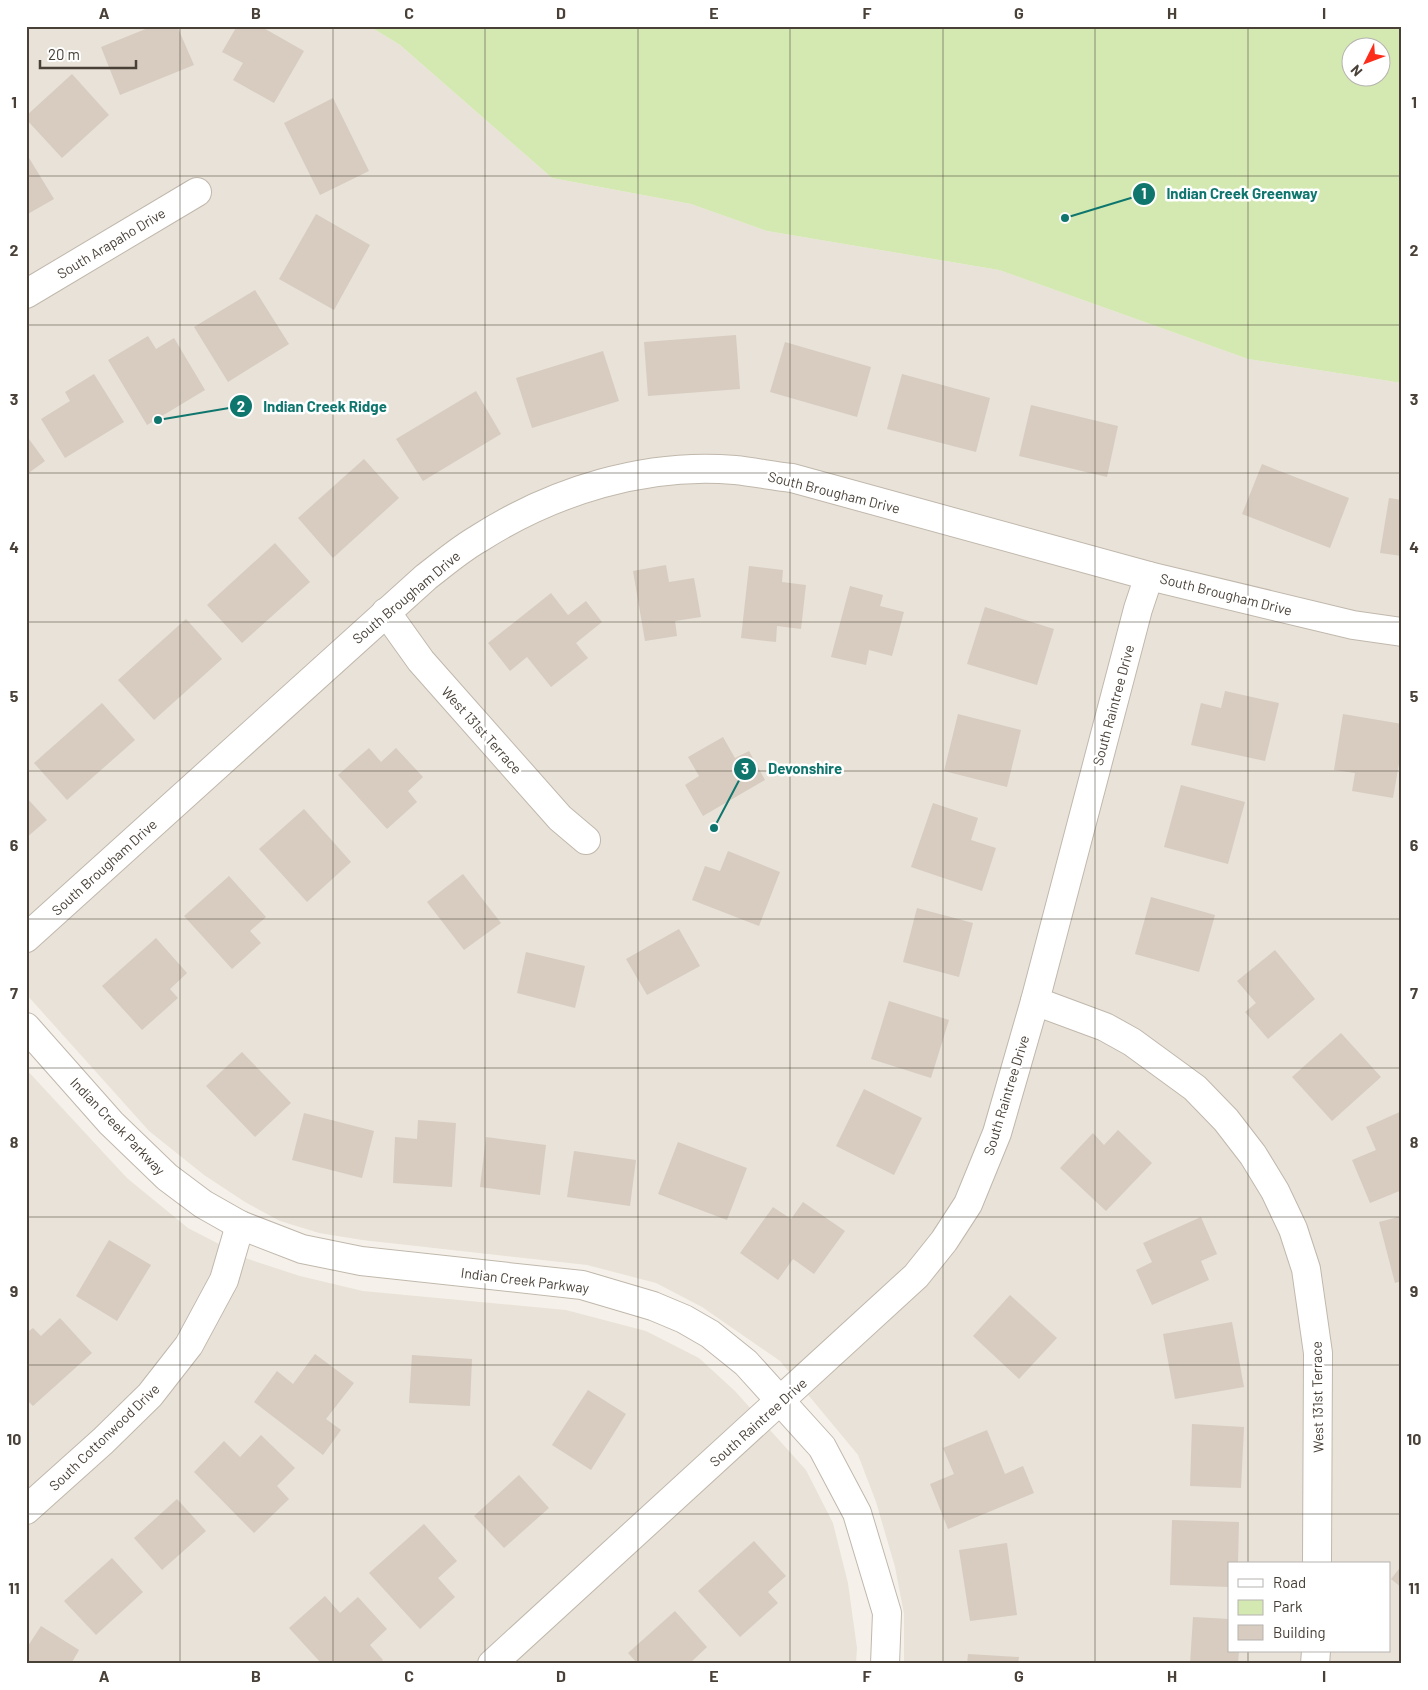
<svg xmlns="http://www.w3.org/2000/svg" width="1428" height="1690" font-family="Barlow,sans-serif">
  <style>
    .residential { fill: #e9e2d8; fill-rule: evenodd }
    .green { fill: #d4e9b2; fill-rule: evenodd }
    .building { fill: #d7ccbf }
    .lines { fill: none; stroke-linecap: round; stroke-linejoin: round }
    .minor-casing { stroke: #c1b8ac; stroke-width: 30 }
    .tertiary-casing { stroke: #c1b8ac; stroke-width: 30 }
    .minor { stroke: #fff; stroke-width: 28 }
    .tertiary { stroke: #fff; stroke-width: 28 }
    .grid { fill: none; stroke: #494138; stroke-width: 1; stroke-opacity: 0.55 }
    .labels { text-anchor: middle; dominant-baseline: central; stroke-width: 5; stroke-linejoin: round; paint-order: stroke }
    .street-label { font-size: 14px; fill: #494138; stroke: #fff }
    .leader { fill: none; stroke: #0f766e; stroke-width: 2 }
    .callout-dot { fill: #0f766e; stroke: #fff; stroke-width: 2 }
    .mark-label { font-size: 15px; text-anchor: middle; font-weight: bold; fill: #fff }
    .callout-label { font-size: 15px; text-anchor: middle; font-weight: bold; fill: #0f766e; stroke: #fff; stroke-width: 5; stroke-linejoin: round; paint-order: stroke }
    .neatline { fill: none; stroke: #494138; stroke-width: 2 }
    .grid-label { font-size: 16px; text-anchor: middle; font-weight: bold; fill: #494138 }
  </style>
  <rect width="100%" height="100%" fill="#f5f1ea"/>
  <g class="residential">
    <path d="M26 26H369L400 45 552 178 691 204 767 231 999 270 1248 359 1402 383V1664H904V1614L895 1567 876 1502 858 1455 780 1361 702 1307 656 1283 587 1265 362 1240 319 1233 280 1221 245 1202 204 1175 149 1131 26 994ZM1229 1564H1389V1651H1229Z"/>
    <path d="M26 1069 127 1178 188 1228 248 1259 300 1276 363 1291 566 1310 646 1331 699 1358 735 1391 806 1470 833 1523 848 1583 857 1648 856 1664H26Z"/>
  </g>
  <path class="green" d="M369 26H1402V383L1248 359 999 270 767 231 691 204 552 178 400 45ZM1350 48H1380V78H1350Z"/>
  <g class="building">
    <path d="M153 26H177L194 65 120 95 101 47Z"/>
    <path d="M237 26H260L304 51 274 103 233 80 243 63 222 52Z"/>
    <path d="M72 74 109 115 62 158 26 119V116Z"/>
    <path d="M333 98 369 171 320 195 284 123Z"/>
    <path d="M26 153 54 199 26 215Z"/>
    <path d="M316 214 370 245 334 310 279 279Z"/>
    <path d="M255 290 289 344 228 382 194 327Z"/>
    <path d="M736 335 740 389 648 396 644 342Z"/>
    <path d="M148 336 156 349 174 338 205 390 147 425 108 360Z"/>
    <path d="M785 342 871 367 857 417 770 392Z"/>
    <path d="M603 351 619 401 532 428 516 378Z"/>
    <path d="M94 374 124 422 65 458 41 419 70 401 65 392Z"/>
    <path d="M902 374 990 398 976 452 887 429Z"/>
    <path d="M476 391 501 434 423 481 396 439Z"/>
    <path d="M1031 405 1118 426 1107 477 1019 456Z"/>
    <path d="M26 435 45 461 26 475Z"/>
    <path d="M364 459 399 498 333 558 298 518Z"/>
    <path d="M1262 464 1349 498 1330 548 1242 514Z"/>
    <path d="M1389 498 1402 500V556L1380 553Z"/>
    <path d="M275 543 310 582 242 643 207 605Z"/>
    <path d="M666 565 669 582 694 578 701 617 675 621 677 636 645 641 633 571Z"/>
    <path d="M749 566 783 570 782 582 806 585 801 629 777 626 776 642 741 638Z"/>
    <path d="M850 586 883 595 880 606 904 612 892 656 869 650 866 665 831 657Z"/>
    <path d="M551 593 568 615 586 601 602 622 576 643 588 658 551 687 527 657 510 671 488 643Z"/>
    <path d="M985 607 1054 629 1037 685 967 664Z"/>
    <path d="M186 619 222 659 154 720 118 680Z"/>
    <path d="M1225 691 1279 703 1265 761 1191 745 1201 703 1221 708Z"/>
    <path d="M102 703 135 740 67 800 34 763Z"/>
    <path d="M958 714 1021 730 1007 787 944 771Z"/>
    <path d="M1343 714 1402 724V746L1393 798 1352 791 1355 773 1334 770Z"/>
    <path d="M723 737 735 758 749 751 765 780 703 816 685 785 699 776 688 757Z"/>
    <path d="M369 748 381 762 396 748 423 777 408 791 417 802 387 829 338 775Z"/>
    <path d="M1181 785 1245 802 1228 864 1164 847Z"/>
    <path d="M26 797 47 820 26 838Z"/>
    <path d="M933 803 978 818 971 840 996 848 982 891 911 867Z"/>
    <path d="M304 809 351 862 307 902 259 849Z"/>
    <path d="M728 851 780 872 759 926 692 900 705 866 720 871Z"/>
    <path d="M463 874 501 923 464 950 427 902Z"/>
    <path d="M229 876 266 917 250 931 261 943 232 969 184 916Z"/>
    <path d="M1151 897 1215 915 1199 972 1135 954Z"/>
    <path d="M917 908 973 923 959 977 903 962Z"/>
    <path d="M679 929 700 966 647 995 626 959Z"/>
    <path d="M156 938 187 973 170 989 178 998 142 1030 102 986Z"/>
    <path d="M1275 950 1315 999 1268 1039 1245 1012 1256 1003 1237 981Z"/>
    <path d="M526 952 585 966 575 1008 517 993Z"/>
    <path d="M889 1001 949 1020 931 1078 871 1059Z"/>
    <path d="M1341 1033 1381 1077 1332 1121 1292 1077Z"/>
    <path d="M242 1052 291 1103 255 1137 206 1086Z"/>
    <path d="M864 1089 922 1118 894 1175 836 1146Z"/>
    <path d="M1402 1111V1190L1370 1203 1352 1160 1376 1150 1366 1127Z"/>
    <path d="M304 1113 374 1131 362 1178 292 1160Z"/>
    <path d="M418 1120 456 1123 452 1187 393 1183 395 1137 417 1139Z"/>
    <path d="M1118 1130 1152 1163 1106 1211 1060 1168 1093 1133 1104 1145Z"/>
    <path d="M486 1137 546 1145 540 1195 480 1187Z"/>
    <path d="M678 1142 747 1168 727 1220 658 1194Z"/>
    <path d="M574 1151 636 1160 630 1206 567 1197Z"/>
    <path d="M803 1202 845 1231 814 1274 793 1259 778 1280 740 1253 773 1207 791 1219Z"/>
    <path d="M1402 1216V1281L1395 1283 1379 1222Z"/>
    <path d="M1201 1217 1217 1254 1201 1261 1209 1280 1152 1305 1136 1270 1152 1262 1143 1243Z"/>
    <path d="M109 1240 151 1265 117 1321 76 1296Z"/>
    <path d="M1010 1295 1057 1338 1019 1379 973 1336Z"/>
    <path d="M60 1318 92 1353 33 1406 26 1399V1333L33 1328 41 1336Z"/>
    <path d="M1232 1322 1244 1387 1175 1399 1163 1334Z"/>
    <path d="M315 1354 354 1383 326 1419 341 1430 323 1455 254 1402 277 1371 293 1384Z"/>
    <path d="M412 1355 472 1359 470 1406 409 1403Z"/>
    <path d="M588 1390 626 1414 591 1470 552 1445Z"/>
    <path d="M1192 1424 1244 1427 1241 1488 1190 1486Z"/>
    <path d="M987 1430 1005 1474 1023 1466 1034 1493 948 1529 930 1484 954 1474 943 1448Z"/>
    <path d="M261 1435 295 1468 277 1486 289 1499 254 1533 194 1472 224 1441 240 1457Z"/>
    <path d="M1400 1464H1402V1488H1399Z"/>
    <path d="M519 1475 549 1508 504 1548 474 1516Z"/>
    <path d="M177 1499 206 1531 162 1570 134 1538Z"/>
    <path d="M1172 1520 1239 1522 1238 1564H1229V1587L1170 1585Z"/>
    <path d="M424 1524 457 1561 438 1578 455 1597 420 1629 369 1573Z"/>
    <path d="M754 1541 786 1576 768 1592 778 1603 740 1637 698 1591Z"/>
    <path d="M1007 1543 1017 1615 970 1621 959 1550Z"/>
    <path d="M112 1558 143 1592 96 1635 64 1601Z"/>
    <path d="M1402 1565V1588L1391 1579Z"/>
    <path d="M325 1596 340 1613 358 1597 387 1629 370 1645 383 1660 379 1664H322L289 1628Z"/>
    <path d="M675 1611 707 1647 689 1664H638L628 1653Z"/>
    <path d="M1193 1617 1229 1619V1651H1239L1238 1664H1190Z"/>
    <path d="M41 1626 79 1650 71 1664H26V1649Z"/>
    <path d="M968 1654 1019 1657 1018 1664H967Z"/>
  </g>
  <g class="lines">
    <g class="minor-casing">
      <g id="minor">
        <path d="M26 294 197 192"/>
        <path d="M386 612 421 661 560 818 586 840"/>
        <path d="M26 938 426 577C443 564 459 550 478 539 553 491 646 462 735 470 754 472 773 476 792 478L1149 576 1353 625 1402 632"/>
        <path d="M1035 1001 1105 1027 1132 1042 1195 1088 1226 1120 1253 1155 1275 1191 1293 1229 1306 1269 1318 1353 1317 1564"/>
        <path d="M26 1510 103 1441 150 1395 189 1345 224 1280 240 1225"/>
        <path d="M492 1664 916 1276 944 1241 968 1204 997 1133 1035 1001 1138 609 1149 576"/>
        <path d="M1315 1664 1316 1651"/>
      </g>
    </g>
    <g class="tertiary-casing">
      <path id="tertiary" d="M26 1027 111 1123 167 1177 203 1204 240 1225 302 1249 361 1261 582 1285 653 1306 684 1319 710 1334 746 1363 822 1447 857 1513 887 1613 885 1664"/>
    </g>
    <use href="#minor" class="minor"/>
    <use href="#tertiary" class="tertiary"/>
  </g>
  <path class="grid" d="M180 26V1664M333 26V1664M485 26V1664M638 26V1664M790 26V1664M943 26V1664M1095 26V1664M1248 26V1564M26 176H1402M26 325H1402M26 473H1402M26 622H1402M26 771H1402M26 919H1402M26 1068H1402M26 1217H1402M26 1365H1402M26 1514H1402M1248 1651V1664"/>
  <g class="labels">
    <g class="street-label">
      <text transform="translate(111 243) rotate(-31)">South Arapaho Drive</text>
      <text transform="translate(834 492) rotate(14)">South Brougham Drive</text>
      <text transform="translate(1226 594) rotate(14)">South Brougham Drive</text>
      <text transform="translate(406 597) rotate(-40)">South Brougham Drive</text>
      <text transform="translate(1113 705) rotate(-75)">South Raintree Drive</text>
      <text transform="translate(482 730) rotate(48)">West 131st Terrace</text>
      <text transform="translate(104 867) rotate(-42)">South Brougham Drive</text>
      <text transform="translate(1006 1095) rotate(-73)">South Raintree Drive</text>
      <text transform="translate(118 1126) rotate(46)">Indian Creek Parkway</text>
      <text transform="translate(525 1280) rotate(7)">Indian Creek Parkway</text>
      <text transform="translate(1317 1397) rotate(-91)">West 131st Terrace</text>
      <text transform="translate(758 1422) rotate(-42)">South Raintree Drive</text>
      <text transform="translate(104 1437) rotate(-44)">South Cottonwood Drive</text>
    </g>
  </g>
  <path class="leader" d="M1065 218L1144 194M158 420L241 406M714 828L745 769"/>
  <g class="callout-dot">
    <circle cx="1065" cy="218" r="5"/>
    <circle cx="158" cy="420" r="5"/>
    <circle cx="714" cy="828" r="5"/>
    <circle cx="1144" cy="194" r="12"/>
    <circle cx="241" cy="406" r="12"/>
    <circle cx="745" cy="769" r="12"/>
  </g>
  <g class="mark-label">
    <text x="1144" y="199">1</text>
    <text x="241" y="412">2</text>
    <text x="745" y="774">3</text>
  </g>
  <g class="callout-label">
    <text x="1242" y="199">Indian Creek Greenway</text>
    <text x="325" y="412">Indian Creek Ridge</text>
    <text x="805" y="774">Devonshire</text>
  </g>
  <rect width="1428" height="1690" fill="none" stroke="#ffffff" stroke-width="55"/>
  <rect x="1228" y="1562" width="162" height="90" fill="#ffffff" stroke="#b6b3af"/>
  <rect x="1238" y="1579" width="25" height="8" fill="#ffffff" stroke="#b6b3af"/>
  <text x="1273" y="1588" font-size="15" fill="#494138">Road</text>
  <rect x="1238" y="1600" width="25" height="15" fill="#d4e9b2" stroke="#b6b3af"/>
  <text x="1273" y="1612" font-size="15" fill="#494138">Park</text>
  <rect x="1238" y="1625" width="25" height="15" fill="#d7ccbf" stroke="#b6b3af"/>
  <text x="1273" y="1638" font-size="15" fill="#494138">Building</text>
  <g transform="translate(1366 62) rotate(228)"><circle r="24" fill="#ffffff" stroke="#b6b3af"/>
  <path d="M0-4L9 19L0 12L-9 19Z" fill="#fc2d1a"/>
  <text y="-8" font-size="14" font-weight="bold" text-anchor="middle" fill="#494138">N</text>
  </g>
  <path d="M40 60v8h96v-8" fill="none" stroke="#494138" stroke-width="2.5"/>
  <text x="48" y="60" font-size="15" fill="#494138" stroke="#ffffff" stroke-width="4" paint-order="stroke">20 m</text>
  <rect x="28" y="28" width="1372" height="1634" class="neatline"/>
  <g class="grid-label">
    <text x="104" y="19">A</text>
    <text x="256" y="19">B</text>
    <text x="409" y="19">C</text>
    <text x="561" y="19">D</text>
    <text x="714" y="19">E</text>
    <text x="867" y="19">F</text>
    <text x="1019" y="19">G</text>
    <text x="1172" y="19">H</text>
    <text x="1324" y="19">I</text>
    <text x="14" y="108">1</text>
    <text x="1414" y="108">1</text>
    <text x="14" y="256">2</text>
    <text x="1414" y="256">2</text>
    <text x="14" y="405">3</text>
    <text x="1414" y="405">3</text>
    <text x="14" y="553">4</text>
    <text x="1414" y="553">4</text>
    <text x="14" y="702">5</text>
    <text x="1414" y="702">5</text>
    <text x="14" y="851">6</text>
    <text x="1414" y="851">6</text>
    <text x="14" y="999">7</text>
    <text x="1414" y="999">7</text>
    <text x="14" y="1148">8</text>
    <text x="1414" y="1148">8</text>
    <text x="14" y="1297">9</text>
    <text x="1414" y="1297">9</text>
    <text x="14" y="1445">10</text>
    <text x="1414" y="1445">10</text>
    <text x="14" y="1594">11</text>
    <text x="1414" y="1594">11</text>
    <text x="104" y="1682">A</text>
    <text x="256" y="1682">B</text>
    <text x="409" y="1682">C</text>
    <text x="561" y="1682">D</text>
    <text x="714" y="1682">E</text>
    <text x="867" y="1682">F</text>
    <text x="1019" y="1682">G</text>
    <text x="1172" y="1682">H</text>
    <text x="1324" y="1682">I</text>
  </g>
</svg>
